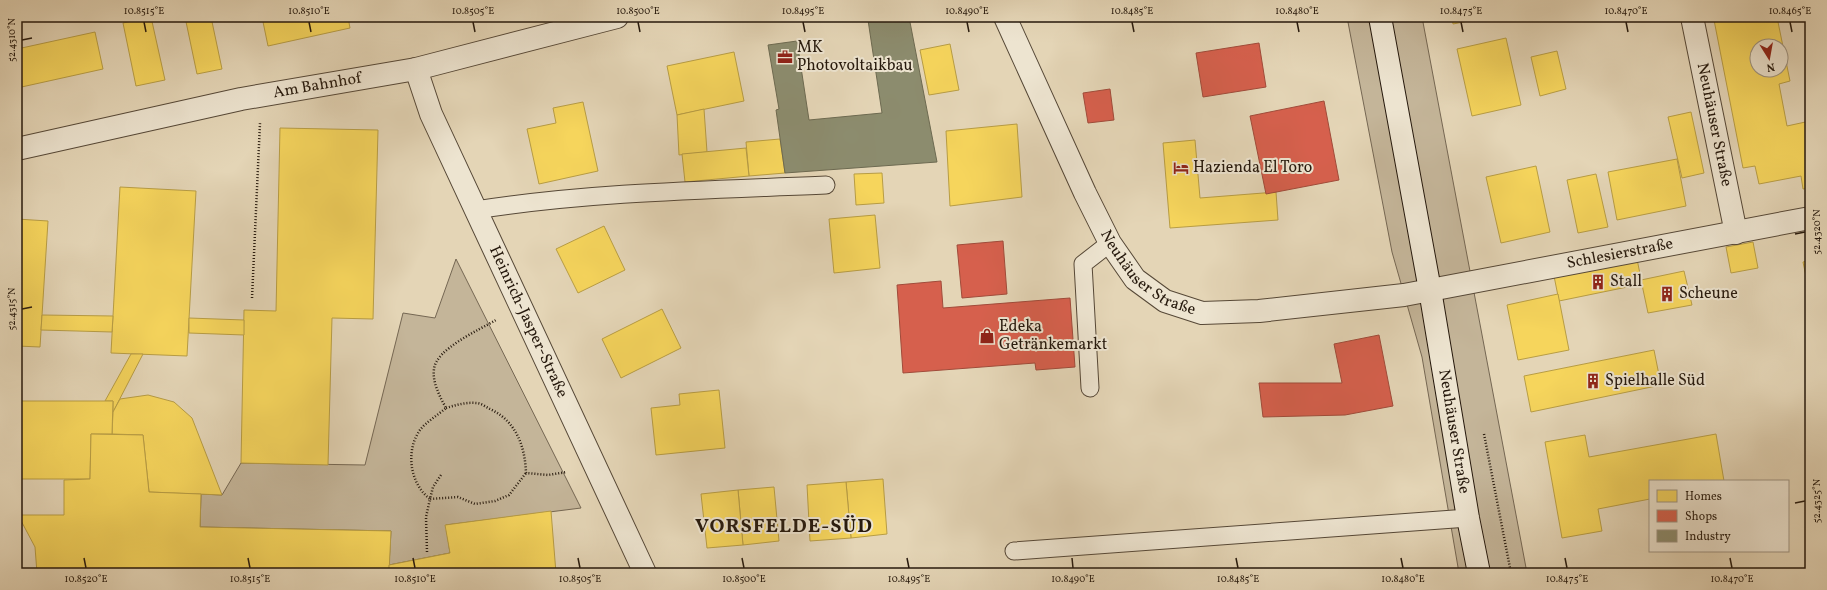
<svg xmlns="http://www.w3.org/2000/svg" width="1827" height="590" font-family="Vollkorn,serif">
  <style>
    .green { fill: #c4b599; stroke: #756753 }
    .homes { fill: #f6d55c; stroke: #b89d44; fill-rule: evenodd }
    .shops { fill: #d6604d; stroke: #a14b3a }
    .industry { fill: #8c8c6e; stroke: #6d6a51 }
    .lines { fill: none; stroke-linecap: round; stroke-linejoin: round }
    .lane-casing { stroke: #564837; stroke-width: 19 }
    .street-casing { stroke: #564837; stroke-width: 24 }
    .secondary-casing { stroke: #26190d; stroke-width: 24 }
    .path { stroke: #26190d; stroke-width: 2.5; stroke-dasharray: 1 2; stroke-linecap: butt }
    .lane { stroke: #ede4d0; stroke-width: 17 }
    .street { stroke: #ede4d0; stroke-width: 22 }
    .secondary { stroke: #ede4d0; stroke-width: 22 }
    .ticks { fill: none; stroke: #26190d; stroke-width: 1.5 }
    .labels { text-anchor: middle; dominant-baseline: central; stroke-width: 4; stroke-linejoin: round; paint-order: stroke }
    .poi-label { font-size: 16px; fill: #26190d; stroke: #ede4d0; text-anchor: start }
    .street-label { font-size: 16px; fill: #26190d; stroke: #ede4d0 }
    .district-label { font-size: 20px; font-weight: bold; letter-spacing: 1px; fill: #26190d; stroke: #ede4d0 }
    .neatline { fill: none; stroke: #26190d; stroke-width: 1.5 }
    .ticks-label { font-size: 10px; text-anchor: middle; fill: #26190d }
  </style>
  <rect width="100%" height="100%" fill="#e4d5b6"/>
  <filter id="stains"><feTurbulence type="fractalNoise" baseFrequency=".005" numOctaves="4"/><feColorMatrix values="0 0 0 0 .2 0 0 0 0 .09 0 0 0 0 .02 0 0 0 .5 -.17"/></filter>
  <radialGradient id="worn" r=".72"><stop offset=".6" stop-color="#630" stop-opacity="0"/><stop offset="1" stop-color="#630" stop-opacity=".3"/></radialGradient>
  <g class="green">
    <path d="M1347 17H1422L1527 573H1459L1422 357 1392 252Z"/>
    <path d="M456 259 581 508 446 525 450 553 389 565 391 531 200 527 201 494 222 495 241 463 365 465 403 313 435 318Z"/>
  </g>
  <g class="homes">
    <path d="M151 17 165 80 136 86 123 23Z"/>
    <path d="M185 17H211L222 69 197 74Z"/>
    <path d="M262 17H348L350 28 268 46Z"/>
    <path d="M1452 17H1489L1453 24Z"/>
    <path d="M1731 17H1777L1790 81 1779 84 1787 126 1810 121V188L1803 189 1801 176 1759 184 1755 166 1743 168 1714 20ZM1757 46H1781V70H1757Z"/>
    <path d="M95 32 103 69 17 88V49Z"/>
    <path d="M1506 38 1521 105 1472 116 1457 49Z"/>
    <path d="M950 44 959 90 929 95 920 50Z"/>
    <path d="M1557 51 1566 89 1540 96 1531 57Z"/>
    <path d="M734 52 744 101 677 115 667 66Z"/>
    <path d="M583 102 598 171 539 184 527 129 556 123 553 108Z"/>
    <path d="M704 109 707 152 679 155 677 115Z"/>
    <path d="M1691 112 1704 173 1682 178 1668 117Z"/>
    <path d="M1017 124 1022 197 950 206 946 131Z"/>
    <path d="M280 128 378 130 373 319 332 318 328 465 241 463 244 310 276 311Z"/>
    <path d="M780 139 785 173 749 176 746 142Z"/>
    <path d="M1195 140 1200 198 1276 192 1278 220 1170 228 1163 143Z"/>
    <path d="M746 148 749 176 685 182 682 154Z"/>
    <path d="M1677 159 1686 206 1617 220 1608 172Z"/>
    <path d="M1536 166 1550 232 1501 243 1486 177Z"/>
    <path d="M882 173 884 203 856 205 854 174Z"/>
    <path d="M1596 174 1608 227 1578 233 1567 180Z"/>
    <path d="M120 187 196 191 187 356 111 353Z"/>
    <path d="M875 215 880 268 834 273 829 219Z"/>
    <path d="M17 219 48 221 40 347 17 346Z"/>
    <path d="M604 226 625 270 578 293 556 249Z"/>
    <path d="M1753 242 1758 268 1731 273 1726 247Z"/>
    <path d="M1637 259 1642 284 1559 301 1554 276Z"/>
    <path d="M1810 260V296L1803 262Z"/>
    <path d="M1684 271 1692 305 1648 313 1641 280Z"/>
    <path d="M1558 294 1569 350 1518 360 1507 305Z"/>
    <path d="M662 309 681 348 621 378 602 339Z"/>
    <path d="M42 315 113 316 112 332 41 330Z"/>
    <path d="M189 318 244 320V335L189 333Z"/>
    <path d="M1654 350 1661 385 1531 412 1524 376Z"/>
    <path d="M131 354H143L113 412V401H105Z"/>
    <path d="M719 390 725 448 656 455 651 408 680 405 679 394Z"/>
    <path d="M148 395 174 402 192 418 222 495 149 492 143 435 112 434 113 412 120 399Z"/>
    <path d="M17 401H113L112 434H91L90 479H17Z"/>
    <path d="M91 434 143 435 149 492 201 494 200 527 391 531 389 573H37L35 547 18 515H64V480L90 479Z"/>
    <path d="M1716 434 1724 481H1650V499L1598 509 1602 531 1562 538 1545 442 1585 435 1589 457Z"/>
    <path d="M883 479 887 534 851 538 846 482Z"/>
    <path d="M846 482 851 538 810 541 807 485Z"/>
    <path d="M774 487 779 541 743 545 738 490Z"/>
    <path d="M738 490 743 545 707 548 701 494Z"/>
    <path d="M551 511 556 573H453V571L443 573H389V565L450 553 445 525Z"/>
  </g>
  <g class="shops">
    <path d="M1259 43 1266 87 1203 97 1196 53Z"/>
    <path d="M1110 89 1114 120 1088 123 1083 93Z"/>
    <path d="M1324 101 1339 180 1266 194 1250 116Z"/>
    <path d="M1003 241 1007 294 962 298 957 245Z"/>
    <path d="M941 281 943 308 1070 298 1075 367 1036 370 1035 363 903 373 897 285Z"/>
    <path d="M1379 335 1393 406 1345 415 1263 417 1259 383H1342L1334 344Z"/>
  </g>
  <path class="industry" d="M884 17H909L937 162 785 173 776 110 779 109 768 45 797 41 809 120 882 113 868 20Z"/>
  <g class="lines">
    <g class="lane-casing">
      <g id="lane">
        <path d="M476 210C592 192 709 190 826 185"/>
        <path d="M1090 388 1083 264 1110 243"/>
        <path d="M1014 551 1468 518"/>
      </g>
    </g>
    <g class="street-casing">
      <g id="street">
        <path id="s1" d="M1005 17 1085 193 1110 243 1135 279 1165 301 1202 313 1259 311 1404 295 1810 218"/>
        <path id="s2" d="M1692 17 1736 233"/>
        <path id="s3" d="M416 69 431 114 645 573"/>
        <path id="s4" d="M17 149 241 99 416 69 617 17"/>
      </g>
    </g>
    <g class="secondary-casing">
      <g id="secondary">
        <path id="s5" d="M1380 17 1430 290 1468 518 1479 573"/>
      </g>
    </g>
    <g class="path">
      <path d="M252 298 260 123"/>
      <path d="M446 408C456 405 466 402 476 403 481 403 486 407 490 409 516 421 525 446 526 473L548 475 567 472"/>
      <path d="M1484 434 1511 573"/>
      <path d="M441 475 433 487 430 499 458 497 475 504 495 501 509 495 526 473"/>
      <path d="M427 552 426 517 430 499C410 484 405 451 420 430 426 422 438 415 446 408 440 397 432 382 434 369 436 349 479 330 496 320"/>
    </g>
    <use href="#lane" class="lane"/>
    <use href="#street" class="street"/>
    <use href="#secondary" class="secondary"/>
  </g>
  <path class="ticks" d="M144 22 146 32M309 22 311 32M473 22 475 32M638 22 640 32M803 22 805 32M967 22 969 32M1132 22 1134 32M1297 22 1299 32M1461 22 1463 32M1626 22 1628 32M1790 22 1792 32M22 40 32 38M1795 234 1805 232M22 309 32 307M1795 503 1805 501M84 558 86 568M248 558 250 568M413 558 415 568M578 558 580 568M742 558 744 568M907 558 909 568M1072 558 1073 568M1236 558 1238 568M1401 558 1403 568M1565 558 1567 568M1730 558 1732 568"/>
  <defs>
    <g id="office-bare" transform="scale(1.2)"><path d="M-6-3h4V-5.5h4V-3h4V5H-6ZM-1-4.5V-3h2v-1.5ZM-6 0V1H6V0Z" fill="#8f2418" stroke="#ede4d0" stroke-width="2.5" paint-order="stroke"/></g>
    <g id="hotel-bare" transform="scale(1.2)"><path d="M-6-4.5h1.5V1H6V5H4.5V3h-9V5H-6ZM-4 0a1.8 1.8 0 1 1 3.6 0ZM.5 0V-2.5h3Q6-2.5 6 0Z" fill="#8f2418" stroke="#ede4d0" stroke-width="2.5" paint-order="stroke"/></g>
    <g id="building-bare" transform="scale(1.2)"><path d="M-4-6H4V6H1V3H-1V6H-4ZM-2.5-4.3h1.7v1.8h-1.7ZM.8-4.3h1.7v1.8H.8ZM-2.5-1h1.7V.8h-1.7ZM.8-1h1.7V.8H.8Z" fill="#8f2418" stroke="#ede4d0" stroke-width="2.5" paint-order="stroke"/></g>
    <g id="shop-bare" transform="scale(1.2)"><path d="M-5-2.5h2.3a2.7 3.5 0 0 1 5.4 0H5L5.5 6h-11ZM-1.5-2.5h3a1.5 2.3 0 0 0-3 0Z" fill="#8f2418" stroke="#ede4d0" stroke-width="2.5" paint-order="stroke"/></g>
  </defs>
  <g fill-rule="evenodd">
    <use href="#office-bare" x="785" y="57"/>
    <use href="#hotel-bare" x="1181" y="168"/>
    <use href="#building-bare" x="1598" y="282"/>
    <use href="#building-bare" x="1667" y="294"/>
    <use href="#shop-bare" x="987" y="336"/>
    <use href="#building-bare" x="1593" y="381"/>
  </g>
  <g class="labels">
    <g class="poi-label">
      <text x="797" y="48">MK<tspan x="797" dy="18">Photovoltaikbau</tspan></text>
      <text x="1193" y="168">Hazienda El Toro</text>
      <text x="1610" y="282">Stall</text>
      <text x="1679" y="294">Scheune</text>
      <text x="999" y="327">Edeka<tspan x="999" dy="18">Getränkemarkt</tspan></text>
      <text x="1605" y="381">Spielhalle Süd</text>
    </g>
    <g class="street-label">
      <text stroke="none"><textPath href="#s4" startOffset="307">Am Bahnhof</textPath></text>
      <text stroke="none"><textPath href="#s2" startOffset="110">Neuhäuser Straße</textPath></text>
      <text stroke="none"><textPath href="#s1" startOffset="792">Schlesierstraße</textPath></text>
      <text stroke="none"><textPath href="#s1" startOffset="299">Neuhäuser Straße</textPath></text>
      <text stroke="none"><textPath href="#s3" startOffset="277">Heinrich-Jasper-Straße</textPath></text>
      <text stroke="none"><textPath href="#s5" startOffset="421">Neuhäuser Straße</textPath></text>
    </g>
    <g class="district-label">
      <text x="784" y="527">VORSFELDE-SÜD</text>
    </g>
  </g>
  <rect width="1827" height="590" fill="none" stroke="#e4d5b6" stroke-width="44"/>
  <rect x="1649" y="480" width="140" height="72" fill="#ede4d0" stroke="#9d9382"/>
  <rect x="1657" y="490" width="20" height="12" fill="#f6d55c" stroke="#9d9382"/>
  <text x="1685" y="500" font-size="12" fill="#26190d">Homes</text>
  <rect x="1657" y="510" width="20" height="12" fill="#d6604d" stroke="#9d9382"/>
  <text x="1685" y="520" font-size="12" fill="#26190d">Shops</text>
  <rect x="1657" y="530" width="20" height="12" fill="#8c8c6e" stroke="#9d9382"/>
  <text x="1685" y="540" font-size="12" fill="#26190d">Industry</text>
  <g transform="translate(1769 58) rotate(169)"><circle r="19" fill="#ede4d0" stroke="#9d9382"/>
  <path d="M0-3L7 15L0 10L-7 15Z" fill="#8f2418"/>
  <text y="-6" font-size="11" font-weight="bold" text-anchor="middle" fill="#26190d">N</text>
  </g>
  <rect x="22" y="22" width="1783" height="546" class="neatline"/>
  <g class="ticks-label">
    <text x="144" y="14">10.8515°E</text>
    <text x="309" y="14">10.8510°E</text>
    <text x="473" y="14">10.8505°E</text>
    <text x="638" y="14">10.8500°E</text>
    <text x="803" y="14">10.8495°E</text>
    <text x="967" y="14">10.8490°E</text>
    <text x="1132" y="14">10.8485°E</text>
    <text x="1297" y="14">10.8480°E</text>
    <text x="1461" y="14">10.8475°E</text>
    <text x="1626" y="14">10.8470°E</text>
    <text x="1790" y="14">10.8465°E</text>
    <text transform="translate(11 40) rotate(-90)" y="4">52.4310°N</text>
    <text transform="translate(1816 232) rotate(-90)" y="4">52.4320°N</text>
    <text transform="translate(11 309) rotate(-90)" y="4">52.4315°N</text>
    <text transform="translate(1816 501) rotate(-90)" y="4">52.4325°N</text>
    <text x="86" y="582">10.8520°E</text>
    <text x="250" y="582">10.8515°E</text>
    <text x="415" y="582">10.8510°E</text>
    <text x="580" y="582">10.8505°E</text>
    <text x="744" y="582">10.8500°E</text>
    <text x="909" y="582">10.8495°E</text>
    <text x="1073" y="582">10.8490°E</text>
    <text x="1238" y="582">10.8485°E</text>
    <text x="1403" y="582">10.8480°E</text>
    <text x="1567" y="582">10.8475°E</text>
    <text x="1732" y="582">10.8470°E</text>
  </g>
  <rect width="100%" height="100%" filter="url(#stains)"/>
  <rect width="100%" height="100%" fill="url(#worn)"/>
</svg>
